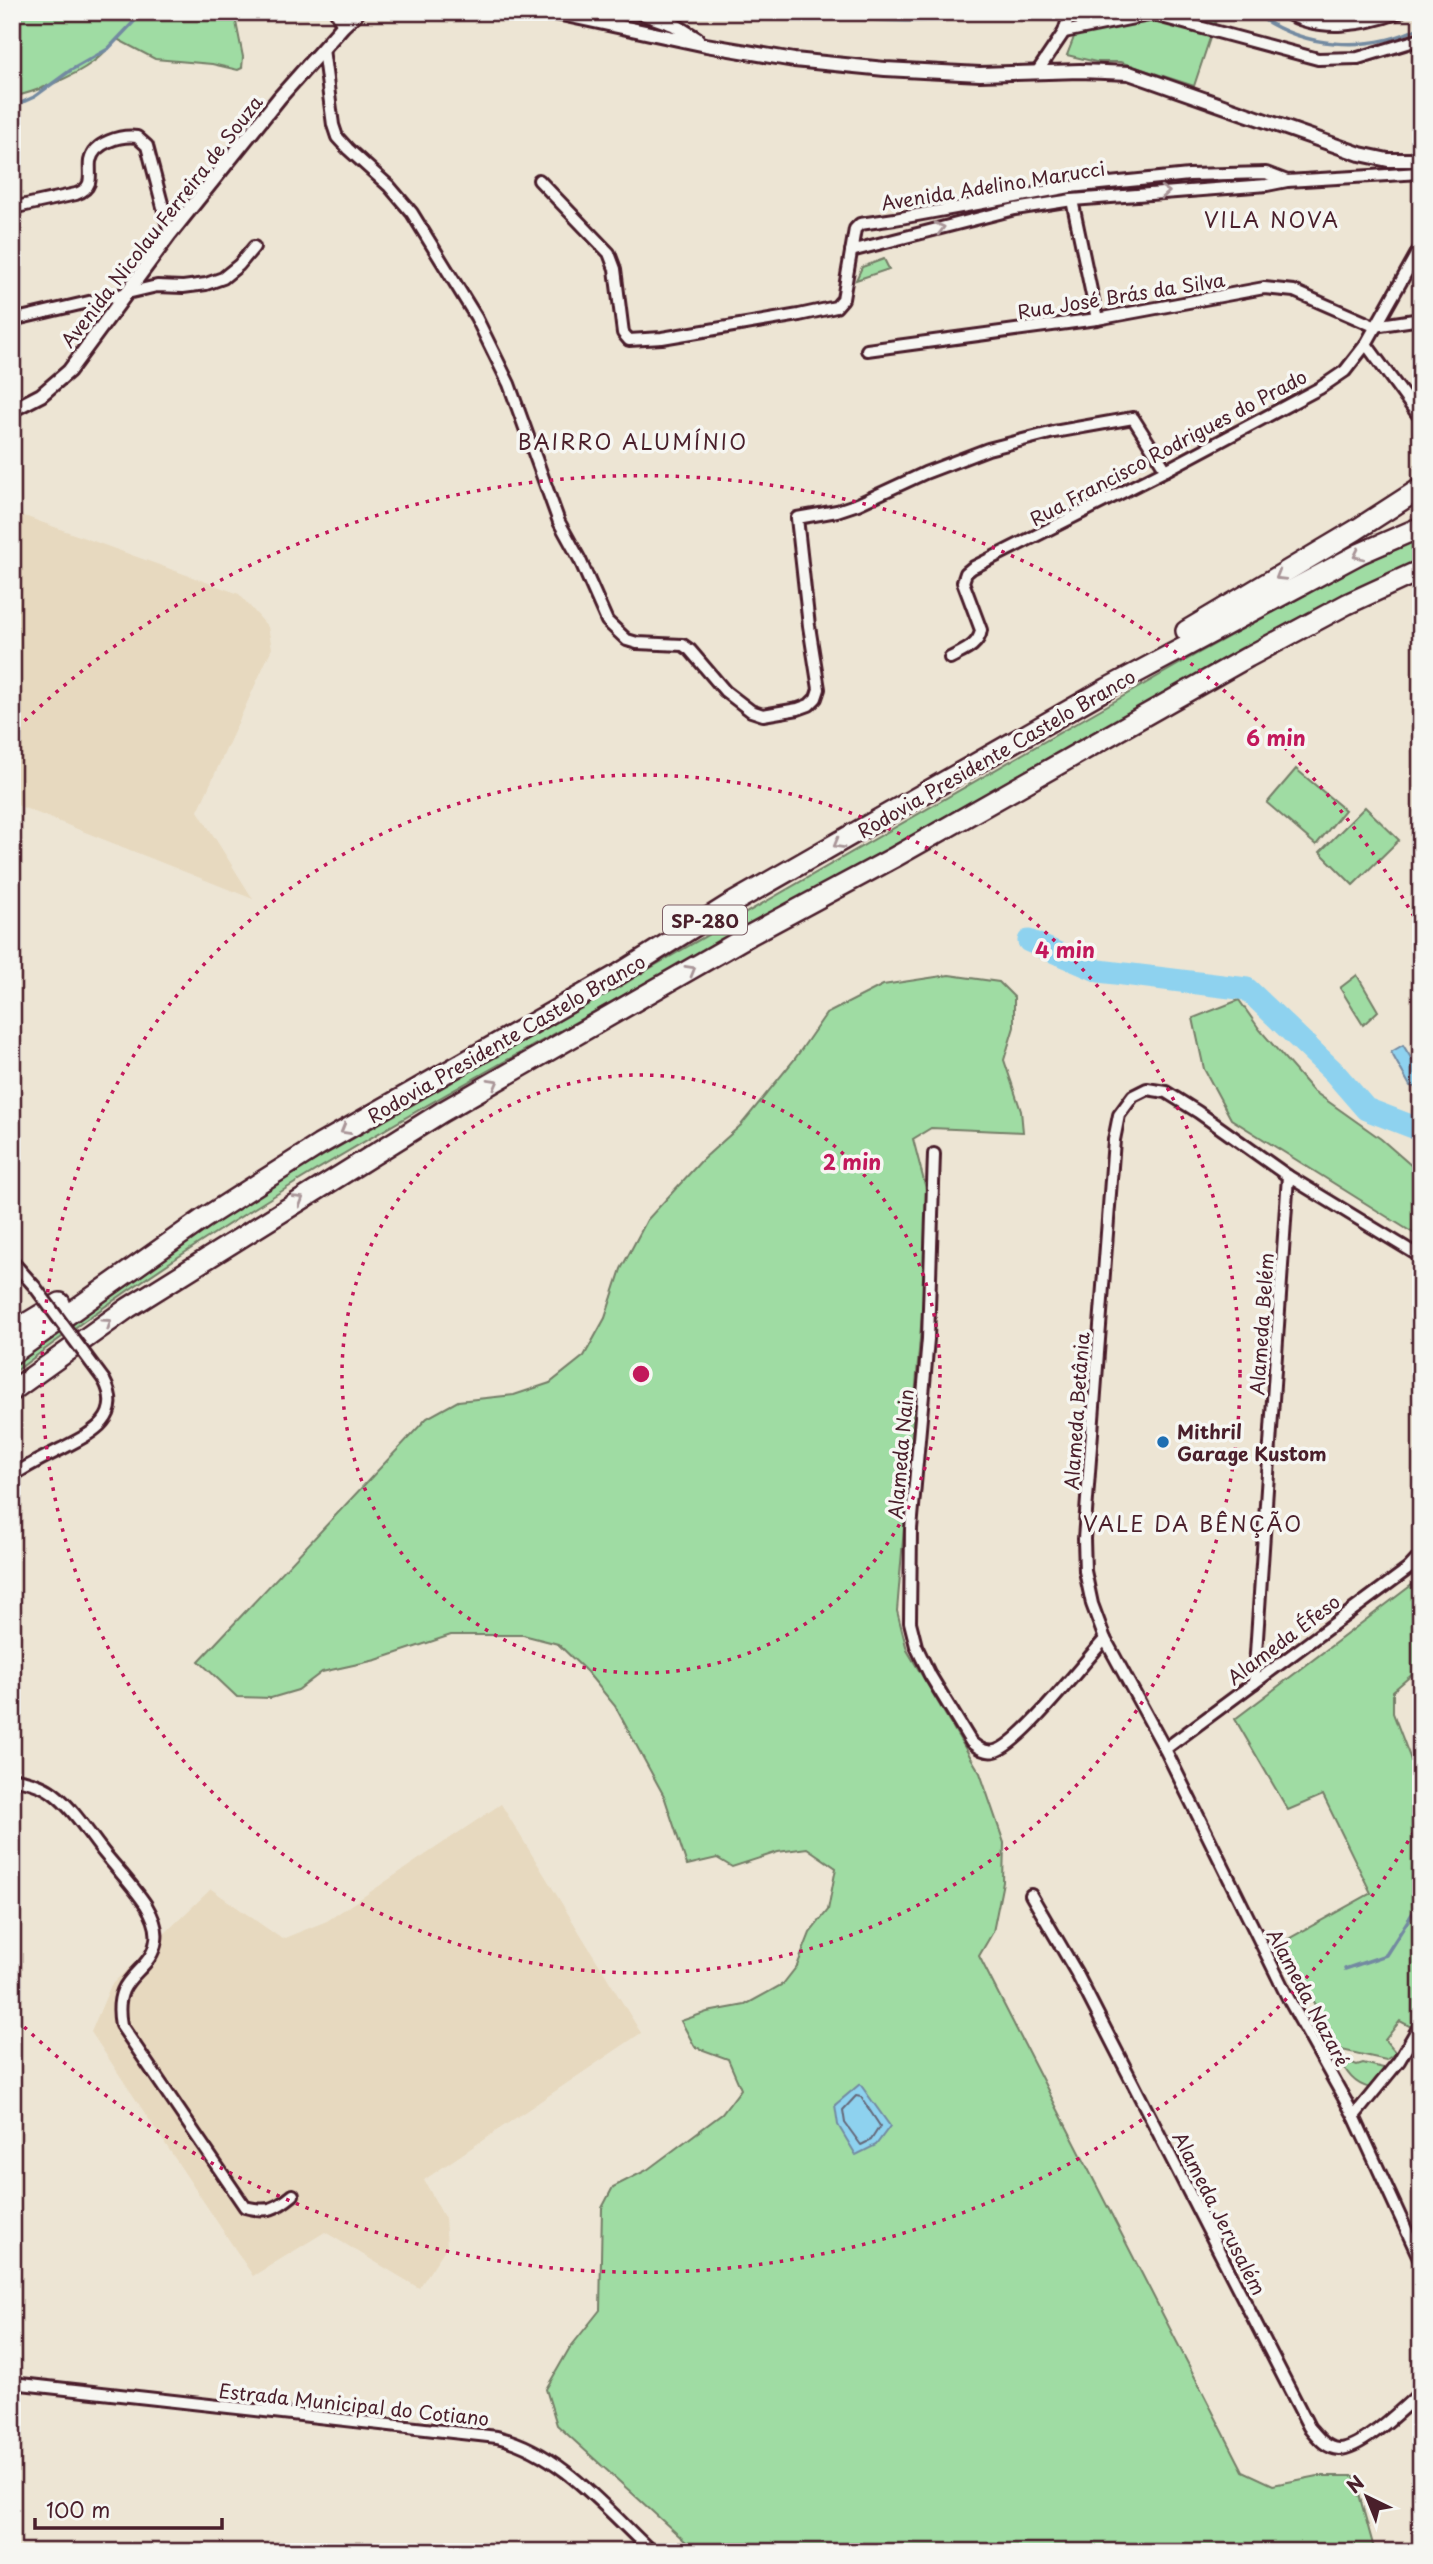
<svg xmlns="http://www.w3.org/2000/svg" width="1433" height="2564" font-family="'Playpen Sans',sans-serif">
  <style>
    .built { fill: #e7d9bf }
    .green { fill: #9fdca3; stroke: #747e67; stroke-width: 2 }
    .water { fill: #8ed2ef; stroke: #738aa1; stroke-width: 2 }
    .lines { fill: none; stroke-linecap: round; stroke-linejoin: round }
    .shore { stroke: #656779; stroke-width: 2 }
    .stream { stroke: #738aa1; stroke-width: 3.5 }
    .river { stroke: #8ed2ef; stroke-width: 23 }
    .minor-casing { stroke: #4a1f2b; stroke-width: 16 }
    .tertiary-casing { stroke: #4a1f2b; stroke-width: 18 }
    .motorway-casing { stroke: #4a1f2b; stroke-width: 24 }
    .minor { stroke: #f6f6f2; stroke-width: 10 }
    .tertiary { stroke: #f6f6f2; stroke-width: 12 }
    .motorway { stroke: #f6f6f2; stroke-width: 19 }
    .minor-bridge-casing { stroke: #4a1f2b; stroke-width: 16; stroke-linecap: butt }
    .minor-bridge { stroke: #f6f6f2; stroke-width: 10 }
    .oneway { stroke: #a99598 }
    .ring { fill: none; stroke: #c2185b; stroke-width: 3.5; stroke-dasharray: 3.5 7 }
    .poi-dot { fill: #1f6fb2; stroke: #f6f6f2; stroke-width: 2.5 }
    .labels { text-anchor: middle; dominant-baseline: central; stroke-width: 7; stroke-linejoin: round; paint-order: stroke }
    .shield { fill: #f6f6f2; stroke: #7e6067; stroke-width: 2 }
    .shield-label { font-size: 18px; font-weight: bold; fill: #4a1f2b }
    .street-label { font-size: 19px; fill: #4a1f2b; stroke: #f6f6f2 }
    .poi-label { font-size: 19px; font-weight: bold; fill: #4a1f2b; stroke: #f6f6f2; text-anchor: start }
    .neighbourhood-label { font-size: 21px; letter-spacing: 2px; fill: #4a1f2b; stroke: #f6f6f2 }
    .centre { fill: #c2185b; stroke: #f6f6f2; stroke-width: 3.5 }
    .ring-label { font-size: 21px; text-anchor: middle; font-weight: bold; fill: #c2185b; stroke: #f6f6f2; stroke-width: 7; stroke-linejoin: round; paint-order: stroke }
  </style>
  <rect width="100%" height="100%" fill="#ede5d4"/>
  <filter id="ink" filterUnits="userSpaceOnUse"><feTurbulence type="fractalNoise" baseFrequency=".0143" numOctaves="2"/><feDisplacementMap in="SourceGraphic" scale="14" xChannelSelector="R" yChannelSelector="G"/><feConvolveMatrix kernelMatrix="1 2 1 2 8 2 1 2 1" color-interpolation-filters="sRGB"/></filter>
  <g filter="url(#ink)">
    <g class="built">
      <path d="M12 514 27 517 239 594 268 627 272 648 198 811 253 899 12 803Z"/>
      <path d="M501 1804 641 2033 424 2180 445 2219 447 2246 419 2288 325 2232 253 2276 91 2032 111 1985 211 1889 282 1939 327 1921Z"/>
    </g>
    <g class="green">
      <path d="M12 12H234L243 57 242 68 238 70 212 64 155 59 117 39C109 47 102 56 93 62 73 77 36 92 12 97Z"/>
      <path d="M1084 12H1189L1216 20 1194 86 1120 62H1096L1067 55Z"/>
      <path d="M884 259 889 269 856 280 862 267Z"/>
      <path d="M1421 538V559C1328 599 1240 649 1153 699 1065 749 977 799 889 848 786 904 684 962 581 1019 385 1127 191 1238 12 1374V1363L174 1248 288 1176 1195 655 1358 566Z"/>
      <path d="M1296 769 1345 810 1316 845 1267 803Z"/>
      <path d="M1365 807 1399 840 1353 885 1320 852Z"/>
      <path d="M949 975 999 982 1014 997V1027L1004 1060 1021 1111 1023 1132 931 1128 913 1139 931 1208 897 1611 907 1650 980 1773 1004 1843 1003 1882 993 1932 979 1956 1243 2471 1273 2485 1318 2476H1354L1375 2552H697L557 2425 546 2389 569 2349 600 2310 602 2208 613 2187 647 2170 722 2114 741 2089 728 2059 695 2047 681 2021 707 2012 745 2005 783 1984 797 1966 810 1933 828 1910 836 1868 807 1848 778 1852 732 1867 717 1858 687 1865 664 1796 615 1706 587 1672 558 1644 523 1635H451L376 1660 322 1672 298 1690 271 1698 237 1697 199 1661 427 1418 458 1401 514 1395 550 1383 584 1356 605 1318 621 1269 647 1220 702 1160 741 1125 794 1060 826 1014 883 985Z"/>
      <path d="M1357 975 1378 1011 1363 1025 1340 988Z"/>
      <path d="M1239 1000 1260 1030 1312 1090 1381 1139 1421 1174V1238L1231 1119 1204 1069 1193 1018Z"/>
      <path d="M1421 1578V1667L1393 1691V1713L1421 1786V2012L1413 2028 1400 2021 1385 2040 1396 2053 1386 2060 1337 2049 1283 1942 1371 1893 1323 1795 1288 1810 1235 1719Z"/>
      <path d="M1339 2058 1357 2065 1363 2063 1388 2069 1371 2088C1354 2085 1346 2072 1339 2058Z"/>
    </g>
    <g class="water">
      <path d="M1403 1045 1421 1074V1089L1410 1086 1391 1052Z"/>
      <path d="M860 2084 890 2126 876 2145 856 2155 838 2125 835 2105Z"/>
    </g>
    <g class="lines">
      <path class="shore" d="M856 2096 861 2097 880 2126 871 2140 861 2145 845 2123 843 2110Z"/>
      <g class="stream">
        <path d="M823 12C881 25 944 22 1002 12"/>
        <path d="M1253 12C1301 48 1367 54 1421 27"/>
        <path d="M12 107 34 97 71 70 108 49 143 12"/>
        <path d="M1345 1969 1386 1955 1421 1900"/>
      </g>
      <path class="river" d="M1029 941 1099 971 1247 989 1333 1071 1366 1109 1421 1130"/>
      <g class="minor-casing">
        <g id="minor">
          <path d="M336 12 343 26"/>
          <path d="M1143 12 1318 59 1358 58 1421 39"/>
          <path d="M1285 12C1319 33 1365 25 1400 12"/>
          <path d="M1064 32 1149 15"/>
          <path d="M323 49 333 125 337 137 348 149 389 186 412 213 476 317 509 384 559 522 580 560 607 621 627 640 637 643 683 645 690 650 725 691 751 711 763 715 798 709 809 705 816 698 819 689 809 626 797 518 837 511 858 504 925 473 988 449 1054 432 1133 418 1166 470"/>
          <path d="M1037 72 1064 32 1070 12"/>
          <path d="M539 180 609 253 615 269 623 333 629 340 662 338 799 315 836 307 843 299 855 229 860 224 895 219 1070 187 1189 175 1266 173 1287 181"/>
          <path d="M1072 200 1097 319"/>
          <path d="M12 208 76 194C82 192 87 189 89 183 91 176 89 168 90 161 94 142 121 135 137 137L147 146 170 234"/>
          <path d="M851 251 1015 209 1072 200 1267 185 1287 181 1421 173"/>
          <path d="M12 320 157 286 183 287 206 284 223 278 239 265 254 247"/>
          <path d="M1374 326 1421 319"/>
          <path d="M1366 344 1421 419"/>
          <path d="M867 350 1097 319 1264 288 1294 291 1374 326"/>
          <path d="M950 658C963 651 979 646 981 630L963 582 966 573 972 568 1166 470 1320 388 1345 371 1366 344 1421 246"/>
          <path d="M934 1154 928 1339 911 1529 910 1622 916 1646 930 1675 971 1742C978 1748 985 1753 995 1751 1019 1746 1085 1661 1105 1639"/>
          <path d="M1421 1257 1288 1176 1198 1112 1166 1092 1147 1089 1133 1096 1119 1115 1114 1140 1084 1539 1085 1571 1092 1604 1105 1639 1165 1749 1288 1998 1354 2116 1421 2262"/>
          <path d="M12 1261 35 1287"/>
          <path d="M12 1476C28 1465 45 1457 61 1449 90 1434 125 1419 104 1380"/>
          <path d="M1254 1683 1288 1176"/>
          <path d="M1165 1749 1408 1569 1421 1555"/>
          <path d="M12 1778C26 1781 41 1784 53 1793 73 1808 89 1834 105 1854 119 1871 134 1887 146 1905 152 1915 158 1929 156 1940 151 1976 111 1972 121 2025L245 2207C268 2213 276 2209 293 2195"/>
          <path d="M1031 1895 1076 1972 1309 2427C1317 2436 1325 2448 1339 2449 1362 2449 1403 2408 1421 2392"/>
          <path d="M1354 2116 1399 2061 1421 2023"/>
          <path d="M12 2383 497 2437C560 2452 606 2509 652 2552"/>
        </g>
      </g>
      <g class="tertiary-casing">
        <g id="tertiary">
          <path d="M552 12 706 45 794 60 885 69 980 74 1080 71 1129 73 1360 154 1388 160H1421"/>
          <path d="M639 12 673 24 697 39"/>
          <path d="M12 410 41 395 69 371 170 234 280 97 343 26 358 12"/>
        </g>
      </g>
      <g class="motorway-casing">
        <g id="motorway">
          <path d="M1186 631 1356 530 1421 488"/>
          <path d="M12 1332 60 1303"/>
          <path d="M12 1354 203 1219 319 1145 619 974 727 906 1108 688 1361 553 1421 527"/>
          <path d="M12 1391 128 1308 442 1112 750 935 895 857 1248 657 1347 604 1421 570"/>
        </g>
      </g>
      <use href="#minor" class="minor"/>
      <use href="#tertiary" class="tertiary"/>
      <use href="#motorway" class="motorway"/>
      <g class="minor-bridge-casing">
        <path id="minor-bridge" d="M35 1287 104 1380"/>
      </g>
      <use href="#minor-bridge" class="minor-bridge"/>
    </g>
    <defs><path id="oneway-chevron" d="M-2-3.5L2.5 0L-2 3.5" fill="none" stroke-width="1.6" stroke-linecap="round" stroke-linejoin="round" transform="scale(1.75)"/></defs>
    <g class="oneway">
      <use href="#oneway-chevron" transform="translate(1165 192) rotate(-4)"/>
      <use href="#oneway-chevron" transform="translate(940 228) rotate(-14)"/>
      <use href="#oneway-chevron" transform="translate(1358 555) rotate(154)"/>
      <use href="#oneway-chevron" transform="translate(1280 576) rotate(149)"/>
      <use href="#oneway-chevron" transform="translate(838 844) rotate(150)"/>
      <use href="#oneway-chevron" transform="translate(691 970) rotate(-30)"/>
      <use href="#oneway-chevron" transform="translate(494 1083) rotate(-29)"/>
      <use href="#oneway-chevron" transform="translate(345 1130) rotate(150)"/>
      <use href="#oneway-chevron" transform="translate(299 1200) rotate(-32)"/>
      <use href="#oneway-chevron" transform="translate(107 1323) rotate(-35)"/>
    </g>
  </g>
  <g class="ring">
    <circle cx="641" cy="1374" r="299"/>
    <circle cx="641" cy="1374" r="599"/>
    <path d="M1419 1823A898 898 0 0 1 17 2020M17 728A898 898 0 0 1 1419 925"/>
  </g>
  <circle class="poi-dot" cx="1163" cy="1442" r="7"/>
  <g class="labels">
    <rect class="shield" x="663" y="905.5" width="84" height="29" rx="5"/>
    <g class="shield-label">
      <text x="705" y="920">SP-280</text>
    </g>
    <g class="street-label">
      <text transform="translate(993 185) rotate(-9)">Avenida Adelino Marucci</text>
      <text transform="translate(161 221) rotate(-52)">Avenida Nicolau Ferreira de Souza</text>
      <text transform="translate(1121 295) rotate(-9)">Rua José Brás da Silva</text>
      <text transform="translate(1168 447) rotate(-28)">Rua Francisco Rodrigues do Prado</text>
      <text transform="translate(996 753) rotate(-30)">Rodovia Presidente Castelo Branco</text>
      <text transform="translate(506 1038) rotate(-30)">Rodovia Presidente Castelo Branco</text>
      <text transform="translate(1261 1324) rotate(-86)">Alameda Belém</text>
      <text transform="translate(1076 1411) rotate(-86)">Alameda Betânia</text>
      <text transform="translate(900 1454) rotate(-85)">Alameda Nain</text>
      <text transform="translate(1283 1639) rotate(-37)">Alameda Éfeso</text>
      <text transform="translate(1309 1997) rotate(62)">Alameda Nazaré</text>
      <text transform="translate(1220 2213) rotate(63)">Alameda Jerusalém</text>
      <text transform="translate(354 2404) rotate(6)">Estrada Municipal do Cotiano</text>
    </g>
    <g class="poi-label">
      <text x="1177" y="1431">Mithril<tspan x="1177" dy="22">Garage Kustom</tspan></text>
    </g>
    <g class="neighbourhood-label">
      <text x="1272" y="219">VILA NOVA</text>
      <text x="633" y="441">BAIRRO ALUMÍNIO</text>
      <text x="1193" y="1523">VALE DA BÊNÇÃO</text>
    </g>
  </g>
  <circle cx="641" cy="1374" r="10" class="centre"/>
  <g class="ring-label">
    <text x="1276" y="746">6 min</text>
    <text x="1065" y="958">4 min</text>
    <text x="852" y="1170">2 min</text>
  </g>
  <rect width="1433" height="2564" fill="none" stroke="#f6f6f2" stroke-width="42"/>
  <rect x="21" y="21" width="1391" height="2522" fill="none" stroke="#4a1f2b" stroke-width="2.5" filter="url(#ink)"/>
  <g transform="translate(1367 2497) rotate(317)" stroke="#f6f6f2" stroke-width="5" paint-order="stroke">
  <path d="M0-5L12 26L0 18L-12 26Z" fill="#4a1f2b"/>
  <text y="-10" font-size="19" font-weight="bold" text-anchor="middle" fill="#4a1f2b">N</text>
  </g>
  <path d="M35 2518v10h187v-10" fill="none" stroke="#4a1f2b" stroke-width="3.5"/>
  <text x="46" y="2518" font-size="21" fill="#4a1f2b" stroke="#f6f6f2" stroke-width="5" paint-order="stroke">100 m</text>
</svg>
